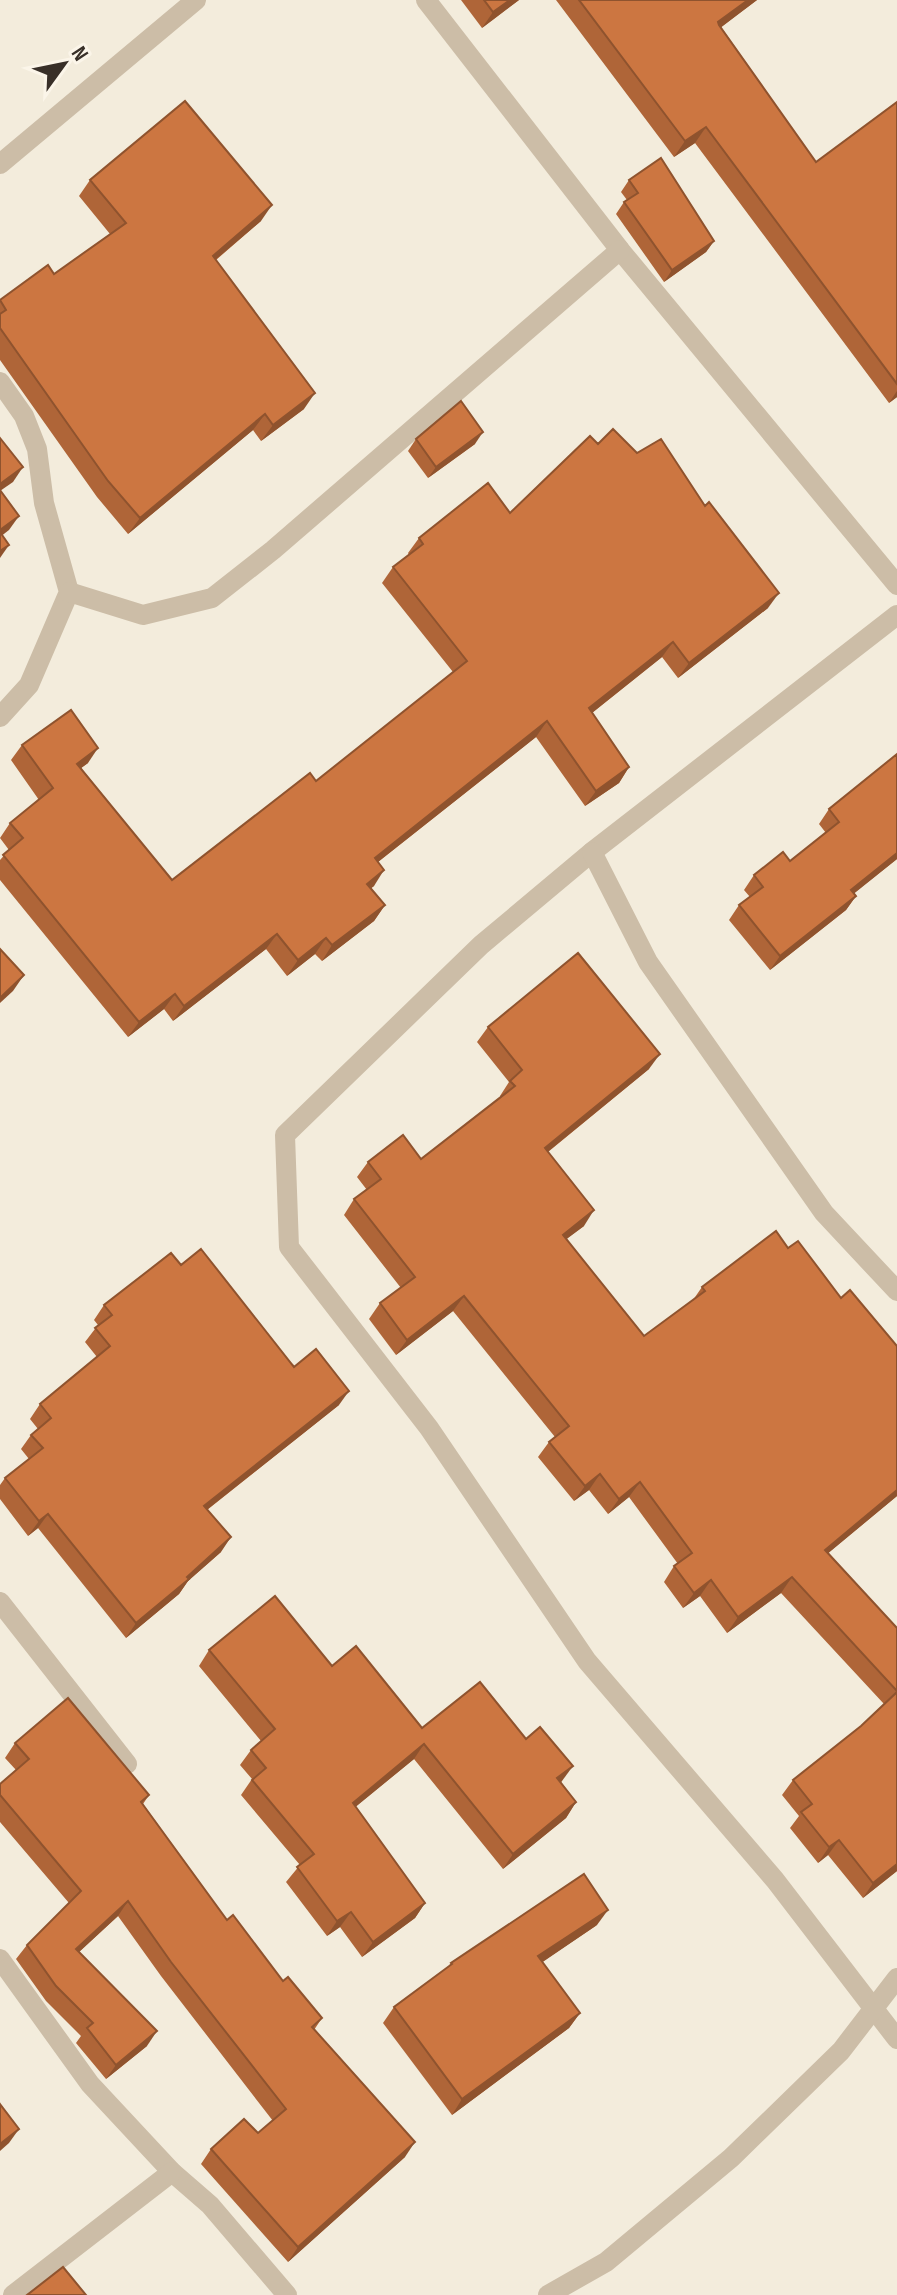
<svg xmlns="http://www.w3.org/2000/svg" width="897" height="2295" font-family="'Sofia Sans Condensed',sans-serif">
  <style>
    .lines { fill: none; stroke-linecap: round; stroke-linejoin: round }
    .minor { stroke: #ccbda7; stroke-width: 20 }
    .wall { fill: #af6538 }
    .shaded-wall { fill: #8f532e }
    .building { fill: #cc7641; stroke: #8f532e; stroke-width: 2 }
  </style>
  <rect width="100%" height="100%" fill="#f3ecdc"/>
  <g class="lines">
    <g class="minor">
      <path d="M426 0 620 250 897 585"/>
      <path d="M0 164 196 0"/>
      <path d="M0 382 24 416 37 449 44 503 69 592 29 685 0 717"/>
      <path d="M69 592 143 615 212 598 273 550 620 250"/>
      <path d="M897 615 592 852 481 945 285 1135 289 1247 429 1428 587 1661 775 1880 897 2039"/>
      <path d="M592 852 648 962 824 1213 897 1291"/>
      <path d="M0 1602 127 1764"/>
      <path d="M0 1959 90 2084 172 2172 210 2205 287 2295"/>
      <path d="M13 2295 172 2172"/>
      <path d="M548 2295 606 2262 731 2158 841 2051 897 1978"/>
    </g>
  </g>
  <g class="wall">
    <path d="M461 0H519L482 28Z"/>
    <path d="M556 0H757L721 27 816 162 897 102V397L889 403 695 143 674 157Z"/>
    <path d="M90 180 261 221 216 260 304 409 261 441 253 430 128 534 97 497 0 360V301L54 274 110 234 79 196Z"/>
    <path d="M629 180 714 241 706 252 664 282 616 214 624 202 627 200 621 192Z"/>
    <path d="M416 439 475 444 428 478 408 451Z"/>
    <path d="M510 513 768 608 678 678 662 657 592 713 629 767 619 783 585 806 536 737 378 862 374 886 371 888 385 905 374 921 322 961 315 954 287 976 266 949 173 1021 164 1009 128 1037 0 880V860L9 850 0 838 10 823 39 800 11 760 22 745 88 763 81 768 172 880 316 781 453 672 382 583 393 567 409 555 408 553 419 538Z"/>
    <path d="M829 809 897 859 854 893 856 896 846 910 770 970 729 920 739 905 750 897 744 890 754 875 790 861 826 833 819 824Z"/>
    <path d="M488 1027 649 1069 548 1152 584 1226 566 1239 644 1336 693 1300 702 1287 788 1248 841 1298 897 1346V1496L828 1553 897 1628V1871L863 1898 828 1855 818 1863 790 1828 799 1816 782 1795 793 1780 861 1726 884 1704 781 1593 727 1633 700 1596 683 1608 664 1582 674 1566 678 1564 629 1497 608 1514 589 1490 574 1501 538 1457 549 1442 555 1437 453 1311 396 1355 369 1319 380 1303 401 1288 344 1215 354 1199 367 1190 357 1177 368 1162 421 1159 501 1098 500 1096 509 1082 477 1042Z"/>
    <path d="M181 1265 339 1405 207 1510 221 1552 188 1581 179 1594 126 1638 38 1528 28 1536 0 1499V1485L5 1478 29 1459 21 1449 31 1435 38 1429 30 1419 40 1404 97 1357 85 1342 98 1325 94 1320 104 1305Z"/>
    <path d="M209 1650 332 1666 422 1728 526 1739 562 1781 561 1782 576 1802 566 1818 503 1869 414 1759 355 1807 425 1903 415 1918 362 1957 340 1927 327 1936 286 1882 300 1865 241 1795 252 1779 240 1765 251 1750 261 1741 199 1666Z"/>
    <path d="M15 1743 149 1795 143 1804 227 1920 283 1981 322 2018 314 2030 405 2157 288 2262 201 2164 211 2149 258 2133 273 2121 161 1976 118 1916 79 1952 147 2046 106 2079 76 2043 81 2036 46 2001 16 1959 27 1945 69 1903 0 1822V1784L16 1770 5 1758Z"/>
    <path d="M597 1925 542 1962 580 2013 569 2028 452 2115 383 2023 394 2007 447 1968 451 1963Z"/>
  </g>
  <g class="shaded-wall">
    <path d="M510 0H519L482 28 493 12Z"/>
    <path d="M748 0H757L707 38 718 22Z"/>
    <path d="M706 127 695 143 674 157 685 141Z"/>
    <path d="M272 205 261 221 201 272 213 256Z"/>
    <path d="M714 241 706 252 664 282 672 270Z"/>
    <path d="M897 391V397L889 403Z"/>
    <path d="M315 393 304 409 261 441 273 425Z"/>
    <path d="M265 414 253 430 128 534 140 518Z"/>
    <path d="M483 432 475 444 428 478 436 467Z"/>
    <path d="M23 467 13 482 0 491V484Z"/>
    <path d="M19 516 9 530 0 537V530Z"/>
    <path d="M9 545 0 558V551Z"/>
    <path d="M779 593 768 608 678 678 689 663Z"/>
    <path d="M673 642 662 657 578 724 589 708Z"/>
    <path d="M547 721 536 737 364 873 375 858Z"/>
    <path d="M98 748 88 763 66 779 77 764Z"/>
    <path d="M629 767 619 783 585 806 596 791Z"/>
    <path d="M897 853V859L841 904 851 890Z"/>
    <path d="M384 870 374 886 357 899 367 884Z"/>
    <path d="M856 896 846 910 770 970 780 956Z"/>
    <path d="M385 905 374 921 322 961 332 945Z"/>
    <path d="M277 934 266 949 173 1021 184 1006Z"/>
    <path d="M326 938 315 954 287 976 298 960Z"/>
    <path d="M24 975 13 991 0 1003V998Z"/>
    <path d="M175 994 164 1009 128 1037 139 1022Z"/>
    <path d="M660 1054 649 1069 534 1163 545 1148Z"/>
    <path d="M594 1210 584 1226 552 1250 563 1235Z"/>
    <path d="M464 1296 453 1311 396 1355 407 1340Z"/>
    <path d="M349 1391 339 1405 194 1520 204 1506Z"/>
    <path d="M600 1474 589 1490 574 1501 585 1486Z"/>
    <path d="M640 1482 629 1497 608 1514 619 1499Z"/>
    <path d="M897 1490V1496L814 1565 825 1550Z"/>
    <path d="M48 1514 38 1528 28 1536 39 1521Z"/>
    <path d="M231 1537 221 1552 188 1581 179 1594 126 1638 136 1623Z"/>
    <path d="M792 1577 781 1593 727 1633 738 1617Z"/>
    <path d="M711 1580 700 1596 683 1608 694 1593Z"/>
    <path d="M424 1744 414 1759 342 1818 353 1803Z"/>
    <path d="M573 1766 562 1781 547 1794 557 1778Z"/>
    <path d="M576 1802 566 1818 503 1869 513 1854Z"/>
    <path d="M839 1840 828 1855 818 1863 829 1847Z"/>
    <path d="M897 1864V1871L863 1898 873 1883Z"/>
    <path d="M128 1901 118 1916 66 1964 76 1949Z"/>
    <path d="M425 1903 415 1918 362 1957 373 1942Z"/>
    <path d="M608 1910 597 1925 528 1972 538 1956Z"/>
    <path d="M351 1912 340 1927 327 1936 337 1921Z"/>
    <path d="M580 2013 569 2028 452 2115 462 2099Z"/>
    <path d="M157 2031 147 2046 106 2079 116 2065Z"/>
    <path d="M19 2129 9 2143 0 2151V2144Z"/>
    <path d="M415 2142 405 2157 288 2262 298 2247Z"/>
  </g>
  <g class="building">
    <path d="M484 0H510L493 12Z"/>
    <path d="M579 0H748L718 22 719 25 816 162 897 102V384L706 127 685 141Z"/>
    <path d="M185 101 272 205 213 256 315 393 273 425 265 414 140 518 108 481 0 328V314L6 310 0 300 48 265 54 274 126 223 90 180Z"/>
    <path d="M661 158 714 241 672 270 624 202 638 193 629 180Z"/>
    <path d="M461 401 483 432 436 467 416 439Z"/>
    <path d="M613 429 637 453 661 439 705 506 709 502 779 593 689 663 673 642 589 708 629 767 596 791 547 721 375 858 384 870 367 884 385 905 332 945 326 938 298 960 277 934 184 1006 175 994 139 1022 3 855 23 838 10 823 53 788 22 745 71 710 98 748 77 764 172 880 310 773 316 781 467 661 393 567 423 544 419 538 488 483 510 513 590 436 598 444Z"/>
    <path d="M0 438 23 467 0 484Z"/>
    <path d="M0 490 19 516 0 530Z"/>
    <path d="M0 532 9 545 0 551Z"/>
    <path d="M897 754V853L851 890 856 896 780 956 739 905 763 887 754 875 783 852 790 861 839 822 829 809Z"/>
    <path d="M0 949 24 975 0 998Z"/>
    <path d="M578 953 660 1054 545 1148 594 1210 563 1235 644 1336 705 1291 702 1287 776 1231 788 1248 798 1241 841 1298 850 1290 897 1346V1490L825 1550 897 1628V1691L792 1577 738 1617 711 1580 694 1593 674 1566 692 1553 640 1482 619 1499 600 1474 585 1486 549 1442 569 1426 464 1296 407 1340 380 1303 415 1277 354 1199 381 1179 368 1162 403 1135 421 1159 515 1086 510 1081 522 1070 488 1027Z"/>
    <path d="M201 1249 294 1367 316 1349 349 1391 204 1506 231 1537 187 1577 189 1579 136 1623 48 1514 39 1521 5 1478 43 1448 31 1435 51 1418 40 1404 110 1346 95 1328 112 1315 104 1305 171 1253 181 1265Z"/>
    <path d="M275 1596 332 1666 356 1646 422 1728 480 1682 526 1739 540 1727 573 1766 557 1778 576 1802 513 1854 424 1744 353 1803 425 1903 373 1942 351 1912 337 1921 297 1867 314 1854 252 1780 266 1768 251 1750 275 1729 209 1650Z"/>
    <path d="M897 1692V1864L873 1883 839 1840 829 1847 801 1812 812 1804 793 1780 861 1726Z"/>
    <path d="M68 1698 149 1795 141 1802 227 1920 233 1915 283 1981 288 1977 322 2018 312 2027 415 2142 298 2247 211 2149 244 2119 258 2133 286 2109 171 1962 128 1901 76 1949 157 2031 116 2065 87 2028 93 2023 56 1986 27 1945 81 1891 0 1795V1784L29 1759 15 1743Z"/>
    <path d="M584 1874 608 1910 538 1956 580 2013 462 2099 394 2007 452 1964 451 1963Z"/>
    <path d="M0 2104 19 2129 0 2144Z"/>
    <path d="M63 2267 86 2295H27Z"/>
  </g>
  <g transform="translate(64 64) rotate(57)" stroke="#fbf5e9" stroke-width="6" paint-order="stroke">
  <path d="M0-6L14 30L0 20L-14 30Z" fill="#382f28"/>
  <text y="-12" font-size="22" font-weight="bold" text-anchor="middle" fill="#382f28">N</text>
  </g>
</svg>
